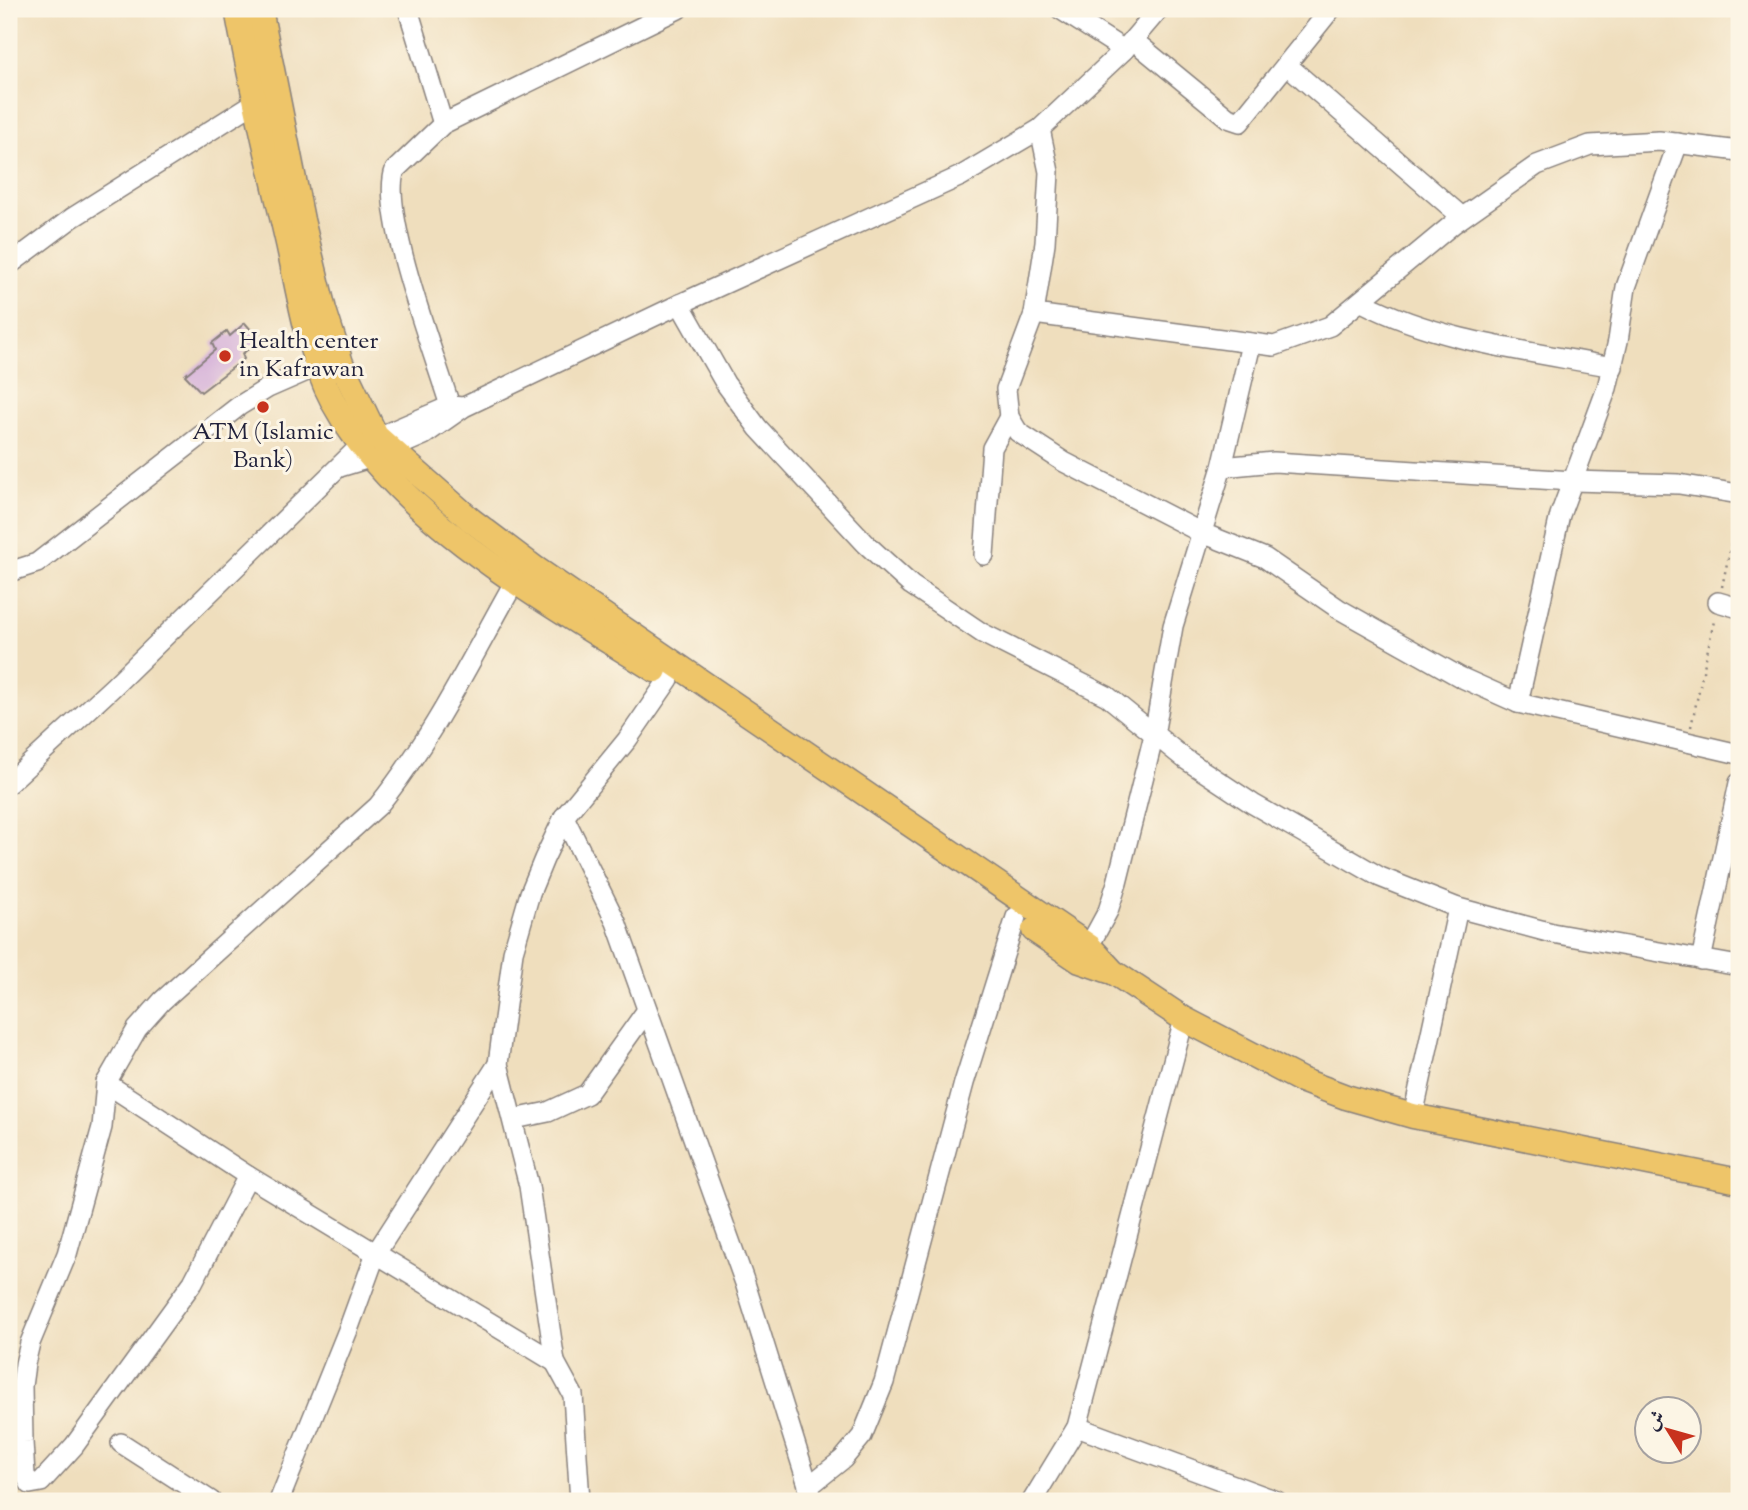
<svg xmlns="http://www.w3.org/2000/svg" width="1748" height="1510" font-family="'Sorts Mill Goudy',Amiri,serif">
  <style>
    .building { fill: #d8b6da }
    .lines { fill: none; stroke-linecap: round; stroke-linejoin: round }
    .minor-casing { stroke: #88807c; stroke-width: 22 }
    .major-casing { stroke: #88807c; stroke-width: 27 }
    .path { stroke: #88807c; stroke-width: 2.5; stroke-dasharray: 2 5; stroke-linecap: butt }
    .minor { stroke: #fff; stroke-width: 19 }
    .major { stroke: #eec569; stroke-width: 24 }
    .poi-dot { fill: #c8321e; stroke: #fcf5e5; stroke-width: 2.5 }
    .labels { text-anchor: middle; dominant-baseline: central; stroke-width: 6; stroke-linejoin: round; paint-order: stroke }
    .poi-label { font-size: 24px; fill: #22223b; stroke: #fcf5e5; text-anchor: start }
  </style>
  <rect width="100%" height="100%" fill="#fcf5e5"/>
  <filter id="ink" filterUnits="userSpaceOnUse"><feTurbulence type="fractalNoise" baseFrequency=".0143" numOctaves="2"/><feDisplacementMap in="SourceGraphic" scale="14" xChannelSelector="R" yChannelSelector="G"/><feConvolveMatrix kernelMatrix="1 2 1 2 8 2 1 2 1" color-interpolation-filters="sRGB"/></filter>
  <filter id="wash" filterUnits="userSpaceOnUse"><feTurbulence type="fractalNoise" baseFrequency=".00686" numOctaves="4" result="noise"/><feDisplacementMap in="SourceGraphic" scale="28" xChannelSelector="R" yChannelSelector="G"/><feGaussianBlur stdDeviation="1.57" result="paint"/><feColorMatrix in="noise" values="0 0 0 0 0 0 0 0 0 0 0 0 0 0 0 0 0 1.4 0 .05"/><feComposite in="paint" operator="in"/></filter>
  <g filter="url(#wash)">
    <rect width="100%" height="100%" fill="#efdebd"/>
    <g id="blocks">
      <path class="building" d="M245 323 260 340 242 354 244 359 201 392 185 375 215 350 212 343 227 331 230 336Z"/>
    </g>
  </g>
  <g filter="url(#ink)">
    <use href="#blocks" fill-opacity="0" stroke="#88807c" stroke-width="2"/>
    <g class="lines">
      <g class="minor-casing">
        <g id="minor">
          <path d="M408 9 443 124"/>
          <path d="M1060 9 1124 50"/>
          <path d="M1133 40 1228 118 1240 122 1331 9"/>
          <path d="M1287 65 1462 217"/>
          <path d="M1040 129 1049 172 1045 243 1034 314 1006 389 1009 417 1018 432 1064 462 1200 532 1265 558 1339 609 1460 677 1518 703 1739 754"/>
          <path d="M9 265 72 218 254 103"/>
          <path d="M1362 302C1440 342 1528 351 1613 367"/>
          <path d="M680 304 725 383 758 428 866 544 911 585 982 633 1107 696 1185 759 1253 804 1380 877 1458 908 1552 933 1739 966"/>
          <path d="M1034 314 1274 346 1330 326 1453 224 1537 165 1590 145 1659 141 1739 151"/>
          <path d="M450 406C436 358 379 211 395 170L443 124 678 9"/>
          <path d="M340 467 373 457 424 435 464 407 680 304 961 176 1040 129 1124 50 1159 9"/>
          <path d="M1222 467 1274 462 1573 481 1679 484 1739 494"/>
          <path d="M984 555 992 448 1009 417"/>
          <path d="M9 572 37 563 239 406 268 388 316 367"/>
          <path d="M515 581C472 657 433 738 378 806L162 1001 137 1029 106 1083 248 1176 555 1362"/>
          <path d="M1718 602 1739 608"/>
          <path d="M1518 703 1560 515 1607 388 1618 341 1626 287 1678 143"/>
          <path d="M9 783 113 687 362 444 450 406 463 407"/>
          <path d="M564 817 616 922 745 1283 813 1501"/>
          <path d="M1083 957 1108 911 1117 883 1154 735 1173 626 1222 467 1251 344"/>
          <path d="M1701 960 1739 783"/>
          <path d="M106 1083 102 1127 67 1254 30 1343 25 1364 22 1386 23 1442 25 1475 30 1484 41 1482 74 1446 193 1282 248 1176"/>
          <path d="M1413 1116 1458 908"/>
          <path d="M514 1119 548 1112 587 1094 647 1010"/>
          <path d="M1077 1427 1277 1501"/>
          <path d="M121 1443 211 1501"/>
          <path d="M808 1487 843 1459 862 1436 884 1382 964 1083 1016 917"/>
          <path d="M279 1501 348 1330 376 1253 498 1064"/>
          <path d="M580 1501 573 1395 555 1362 529 1186 498 1064 513 952 530 893 544 859 564 817 627 740 669 679"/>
          <path d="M1032 1501 1077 1427 1184 1019"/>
        </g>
      </g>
      <g class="major-casing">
        <g id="major">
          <path d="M237 9C251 88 270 165 288 243 301 302 309 366 343 419 412 528 547 602 655 670"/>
          <path d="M260 9 302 220 324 310 341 363 376 436 471 520 536 569 1090 947 1113 972 1184 1019 1301 1080 1346 1097 1413 1116 1739 1181"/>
          <path d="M1034 930 1080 961 1109 971"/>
        </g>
      </g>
      <g class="path">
        <path d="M1722 587 1738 511"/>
        <path d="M1691 727 1714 621"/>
      </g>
      <use href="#minor" class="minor"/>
      <use href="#major" class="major"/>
    </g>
  </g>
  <g class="poi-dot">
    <circle cx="225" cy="356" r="7"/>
    <circle cx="263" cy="407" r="7"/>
  </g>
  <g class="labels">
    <g class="poi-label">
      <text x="239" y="342">Health center<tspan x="239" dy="28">in Kafrawan</tspan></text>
      <text x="263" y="433" text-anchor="middle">ATM (Islamic<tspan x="263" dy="28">Bank)</tspan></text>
    </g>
  </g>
  <rect width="1748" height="1510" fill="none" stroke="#fcf5e5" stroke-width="35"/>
  <g transform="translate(1668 1430) rotate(307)"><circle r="33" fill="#fcf5e5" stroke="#a5a1a1" stroke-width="2"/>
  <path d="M0-5L12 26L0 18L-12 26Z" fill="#c8321e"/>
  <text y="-10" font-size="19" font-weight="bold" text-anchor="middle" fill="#22223b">ش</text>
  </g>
</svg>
